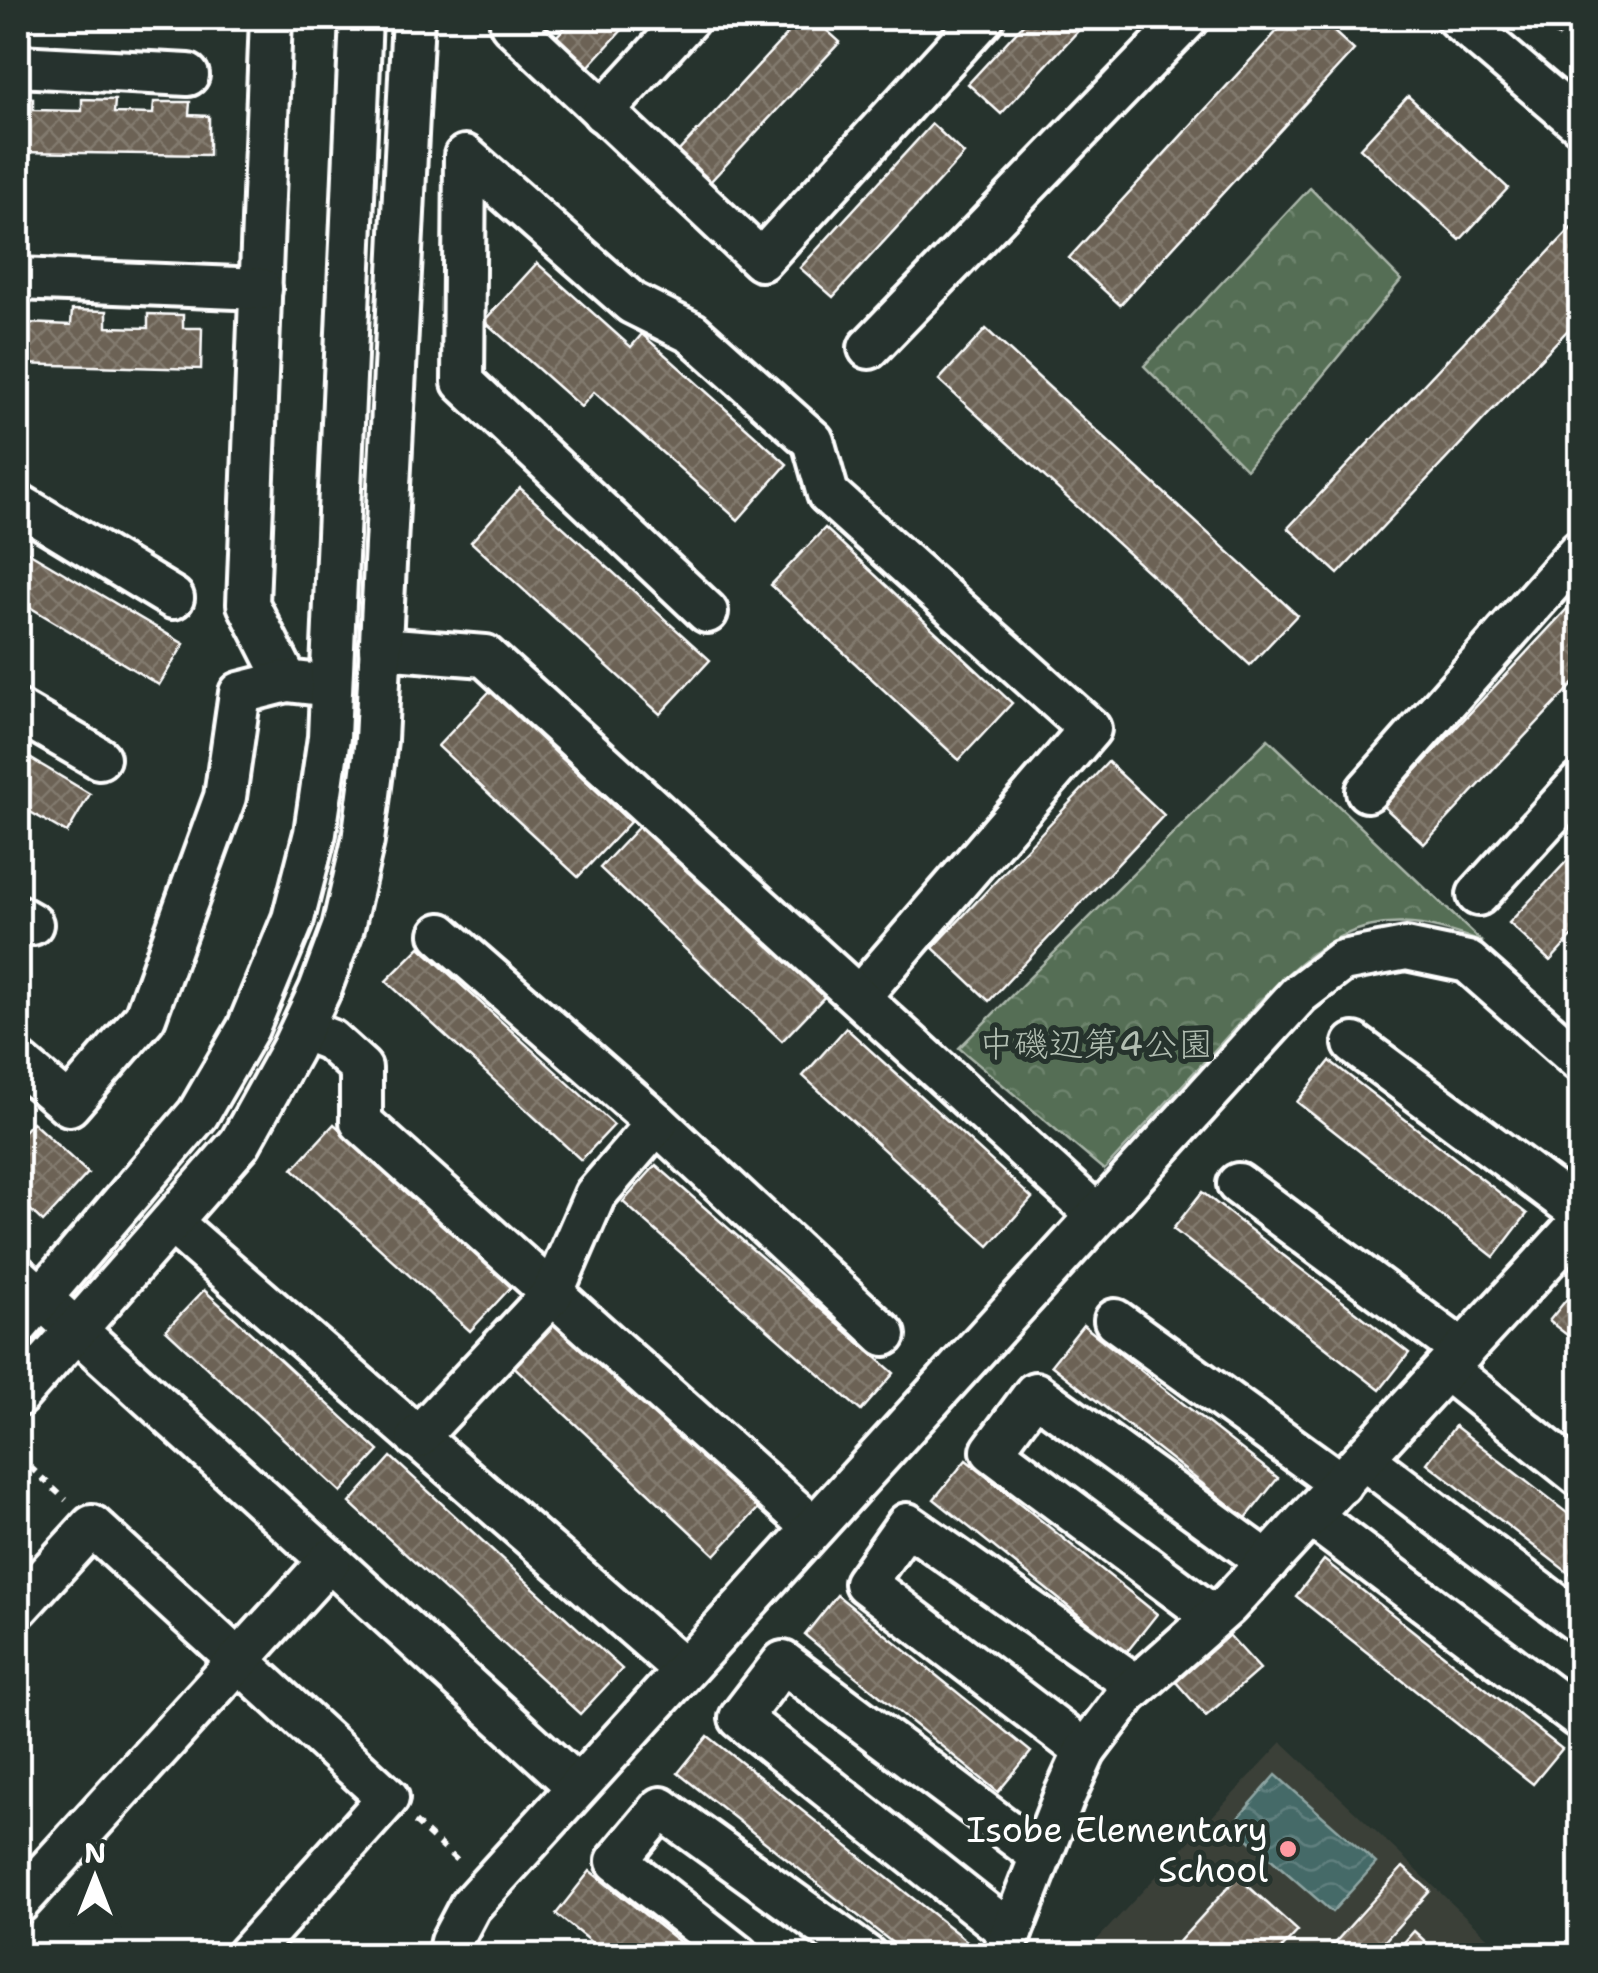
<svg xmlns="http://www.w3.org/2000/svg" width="1598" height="1973" font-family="'Shantell Sans','Klee One',sans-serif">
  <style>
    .built { fill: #3b4139 }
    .park { fill: url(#park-crowns); stroke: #aab6aa; stroke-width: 2.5 }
    .water { fill: url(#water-waves); stroke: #8fa6a4; stroke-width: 2.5 }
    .building { fill: url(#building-cross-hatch); stroke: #fff; stroke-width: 2.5 }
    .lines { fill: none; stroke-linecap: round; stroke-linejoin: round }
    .minor-casing { stroke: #fff; stroke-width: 48 }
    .path { stroke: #fff; stroke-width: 6; stroke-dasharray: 8 8; stroke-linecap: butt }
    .minor { stroke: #26332d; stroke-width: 40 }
    .poi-dot { fill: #ff9aa2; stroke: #26332d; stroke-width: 4 }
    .labels { text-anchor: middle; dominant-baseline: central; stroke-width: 10; stroke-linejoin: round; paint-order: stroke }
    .park-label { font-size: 35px; fill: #b2beb2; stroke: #26332d }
    .poi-label { font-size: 35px; fill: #fff; stroke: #26332d; text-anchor: end }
  </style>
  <defs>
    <pattern id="park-crowns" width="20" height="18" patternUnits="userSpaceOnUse" patternTransform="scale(2.5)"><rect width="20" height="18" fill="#556e54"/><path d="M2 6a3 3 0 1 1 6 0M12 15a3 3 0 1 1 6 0" fill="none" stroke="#6e846e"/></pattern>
    <pattern id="water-waves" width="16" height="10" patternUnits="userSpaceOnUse" patternTransform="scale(2.5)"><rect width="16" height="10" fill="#456a68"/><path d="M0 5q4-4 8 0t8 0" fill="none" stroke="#61807f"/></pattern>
    <pattern id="building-cross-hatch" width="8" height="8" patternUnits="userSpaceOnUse" patternTransform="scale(2.5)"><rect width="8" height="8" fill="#6c6255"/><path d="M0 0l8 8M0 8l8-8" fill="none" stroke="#827a6e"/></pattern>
  </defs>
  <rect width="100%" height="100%" fill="#26332d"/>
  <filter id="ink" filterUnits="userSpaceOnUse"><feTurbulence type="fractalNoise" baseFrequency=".01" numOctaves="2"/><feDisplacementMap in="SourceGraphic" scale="20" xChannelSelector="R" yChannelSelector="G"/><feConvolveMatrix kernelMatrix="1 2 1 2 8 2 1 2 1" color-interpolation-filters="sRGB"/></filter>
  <g filter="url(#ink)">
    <path class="built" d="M1282 1742 1506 1955 1082 1956Z"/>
    <g class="park">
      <path d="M1310 188 1401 280 1246 469 1144 366Z"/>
      <path d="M1268 739 1483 943C1355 890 1305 952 1223 1041 1183 1084 1144 1127 1104 1170L959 1048Z"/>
    </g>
    <path class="water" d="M1276 1775 1376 1863 1332 1912 1232 1825Z"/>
    <g class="building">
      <path d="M574 18H633L588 67 555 38Z"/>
      <path d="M802 18H813L840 42 710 182 678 152Z"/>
      <path d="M1029 18H1090L1001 114 968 84Z"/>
      <path d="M1289 18H1319L1354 50 1120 305 1069 258Z"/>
      <path d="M1408 96 1508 188 1460 240 1360 148Z"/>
      <path d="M18 97 33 98V110L82 111V99L115 100 114 113 153 114 154 102H190L189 115 209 116V155L18 152Z"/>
      <path d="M932 124 964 154 833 297 800 268Z"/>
      <path d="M1579 220 1580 317 1338 574 1288 528Z"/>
      <path d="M537 263 631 347 642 334 787 464 738 520 594 392 581 407 484 321Z"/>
      <path d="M18 306 27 307V323L71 325 72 310 107 311V327L148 328V314L183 315V328H202L201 369 18 364Z"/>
      <path d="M986 329 1297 615 1250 665 939 380Z"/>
      <path d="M520 488 710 660 660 714 471 542Z"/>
      <path d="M825 528 1012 703 959 760 771 585Z"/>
      <path d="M18 546 184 644 159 685 18 600Z"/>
      <path d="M1580 595V677L1424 844 1383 806Z"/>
      <path d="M490 691 630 822 578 877 438 746Z"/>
      <path d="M18 751 90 794 67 833 18 805Z"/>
      <path d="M1108 762 1164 815 989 1001 933 948Z"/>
      <path d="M647 818 830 991 782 1041 600 868Z"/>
      <path d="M1580 847V928L1550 961 1509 923Z"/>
      <path d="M420 947 614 1125 581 1160 386 981Z"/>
      <path d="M846 1028 1032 1198 989 1246 803 1076Z"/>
      <path d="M1330 1061 1527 1214 1494 1257 1297 1102Z"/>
      <path d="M32 1122 88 1173 43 1222 18 1198V1138Z"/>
      <path d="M334 1124 511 1287 470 1331 293 1169Z"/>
      <path d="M656 1165 894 1373 861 1411 623 1202Z"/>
      <path d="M1202 1192 1409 1353 1380 1390 1173 1229Z"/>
      <path d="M1578 1285 1580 1287V1345L1549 1321Z"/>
      <path d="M204 1290 379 1451 341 1492 166 1330Z"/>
      <path d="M557 1307 765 1501 715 1555 507 1360Z"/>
      <path d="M1083 1325 1278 1478 1246 1518 1051 1365Z"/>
      <path d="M1455 1426 1580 1523V1582L1427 1463Z"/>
      <path d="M391 1457 622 1669 580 1714 350 1503Z"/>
      <path d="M966 1460 1157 1614 1126 1653 934 1499Z"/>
      <path d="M1324 1560 1562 1749 1533 1784 1296 1596Z"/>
      <path d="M837 1595 1031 1752 998 1792 805 1635Z"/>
      <path d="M1229 1635 1260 1669 1206 1716 1176 1682Z"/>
      <path d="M708 1736 972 1945 964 1956H909L678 1773Z"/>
      <path d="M1403 1867 1430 1891 1371 1956H1341L1331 1947Z"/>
      <path d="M590 1871 697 1956H608L556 1914Z"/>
      <path d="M1242 1872 1252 1881 1248 1886 1298 1931 1281 1949 1288 1956H1166Z"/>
      <path d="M1414 1931 1441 1956H1392Z"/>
    </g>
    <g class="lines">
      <g class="minor-casing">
        <g id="minor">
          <path d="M271 18 248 604 287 681"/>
          <path d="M517 18 511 24 761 260 983 18"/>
          <path d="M1457 18 1580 123"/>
          <path d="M18 66 188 75"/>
          <path d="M603 112 689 18"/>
          <path d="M18 279 261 289"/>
          <path d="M869 348 1188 18"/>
          <path d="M18 504 173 598"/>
          <path d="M707 612 463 382 465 156 632 303 692 333 813 441 828 494 1090 729 859 997"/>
          <path d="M380 648 485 656 1097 1215"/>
          <path d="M18 711 99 758"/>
          <path d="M1367 791 1580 550"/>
          <path d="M1478 895 1580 783"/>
          <path d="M18 916 32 924"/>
          <path d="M302 1029 330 1040 361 1068V1122L813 1527"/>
          <path d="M1354 1044 1580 1212"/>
          <path d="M18 1062 69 1105 145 1017 225 797 240 693 287 681 313 684"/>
          <path d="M657 1123 885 1335"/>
          <path d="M1238 1184 1463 1351"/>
          <path d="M171 1222 683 1669"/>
          <path d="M18 1277 577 1786"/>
          <path d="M1115 1320 1341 1484"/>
          <path d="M18 1325 198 1114 248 1028 293 919 315 833 329 737 361 18"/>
          <path d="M1446 1369 1580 1476"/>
          <path d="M18 1396 240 1143 292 1049 320 990 343 928 363 841 376 740 413 18"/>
          <path d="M417 1438 552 1294 595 1195 657 1123 441 934"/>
          <path d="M1364 1459 1580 1623"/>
          <path d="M1311 1516 1578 1717 1580 1713"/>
          <path d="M18 1607 92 1526 388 1798 246 1956"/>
          <path d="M1214 1617 992 1451 1035 1393 1268 1562"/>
          <path d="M1085 1751 865 1583 907 1524 1137 1686"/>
          <path d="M18 1903 330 1560"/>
          <path d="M1011 1933 740 1718 783 1662 1041 1856"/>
          <path d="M448 1956 451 1942 470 1906 1299 994 1342 961 1406 949 1468 962 1580 1061"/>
          <path d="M738 1956 617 1861 661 1808 866 1956"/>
          <path d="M1002 1956 1064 1797 1085 1751 1128 1694 1228 1605 1580 1223"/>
        </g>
      </g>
      <g class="path">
        <path d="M1545 18 1557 33 1580 54"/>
        <path d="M18 1456 66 1500"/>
        <path d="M415 1822 461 1864"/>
      </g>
      <use href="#minor" class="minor"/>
    </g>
  </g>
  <circle class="poi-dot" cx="1288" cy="1849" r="10"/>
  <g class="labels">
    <g class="park-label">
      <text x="1096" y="1043">中磯辺第4公園</text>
    </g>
    <g class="poi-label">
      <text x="1268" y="1829">Isobe Elementary<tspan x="1268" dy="40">School</tspan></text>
    </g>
  </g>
  <rect width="1598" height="1973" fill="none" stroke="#26332d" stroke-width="60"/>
  <rect x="30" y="30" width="1538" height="1913" fill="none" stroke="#fff" stroke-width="4" filter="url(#ink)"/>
  <g transform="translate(95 1878)" stroke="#26332d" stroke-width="8" paint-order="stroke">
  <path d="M0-8L18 38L0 25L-18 38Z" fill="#ffffff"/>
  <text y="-15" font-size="28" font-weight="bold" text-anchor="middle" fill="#ffffff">N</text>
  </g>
</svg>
